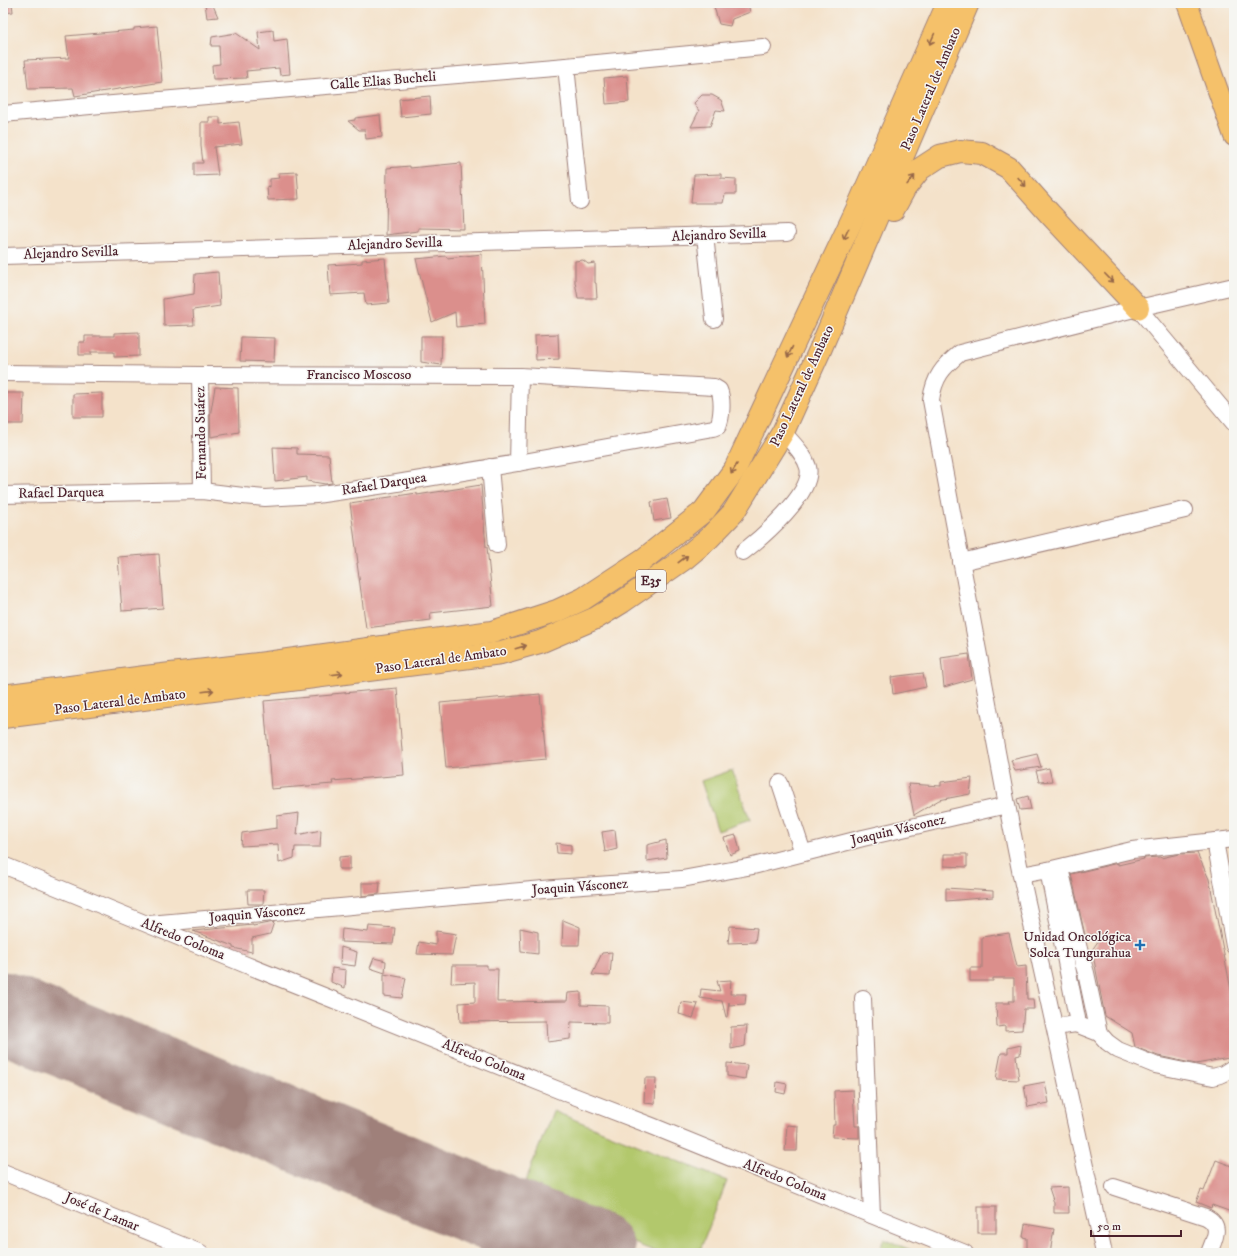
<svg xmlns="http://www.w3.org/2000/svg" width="1237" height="1256" font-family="'IM FELL DW Pica',serif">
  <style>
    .green { fill: #b2c86c; stroke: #7e744c }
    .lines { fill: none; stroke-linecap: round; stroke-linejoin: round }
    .runway { stroke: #9f807a; stroke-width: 81 }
    .building { fill: #db8f8c }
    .minor-casing { stroke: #9f807a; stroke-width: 18 }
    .major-casing { stroke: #9f807a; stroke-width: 22 }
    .highway-casing { stroke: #9f807a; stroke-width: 24 }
    .minor { stroke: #fff; stroke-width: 16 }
    .major { stroke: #f5c16b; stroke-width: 20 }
    .highway { stroke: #f5c16b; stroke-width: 22 }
    .oneway { stroke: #976848 }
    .poi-dot { fill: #1f6fb2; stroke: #f6f6f2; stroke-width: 1.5 }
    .labels { text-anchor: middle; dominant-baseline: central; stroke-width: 3; stroke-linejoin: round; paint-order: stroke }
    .shield { fill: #f6f6f2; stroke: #7e6067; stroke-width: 1 }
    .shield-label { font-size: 13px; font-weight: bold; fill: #4a1f2b }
    .street-label { font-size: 14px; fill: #4a1f2b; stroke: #f6f6f2 }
    .poi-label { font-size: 14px; fill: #4a1f2b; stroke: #f6f6f2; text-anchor: end }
  </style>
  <rect width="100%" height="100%" fill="#f6f6f2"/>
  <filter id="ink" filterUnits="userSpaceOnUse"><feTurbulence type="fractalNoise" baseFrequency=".025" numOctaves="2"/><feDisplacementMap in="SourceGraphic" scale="8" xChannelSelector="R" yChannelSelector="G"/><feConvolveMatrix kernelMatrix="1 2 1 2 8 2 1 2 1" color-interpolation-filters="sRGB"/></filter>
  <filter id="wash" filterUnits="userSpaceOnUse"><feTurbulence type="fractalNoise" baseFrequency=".012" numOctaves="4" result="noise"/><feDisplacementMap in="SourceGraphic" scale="16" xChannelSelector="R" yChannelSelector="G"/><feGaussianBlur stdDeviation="0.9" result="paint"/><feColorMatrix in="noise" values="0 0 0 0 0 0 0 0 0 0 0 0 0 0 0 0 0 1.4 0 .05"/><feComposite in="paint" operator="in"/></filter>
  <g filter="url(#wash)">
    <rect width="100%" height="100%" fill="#f4e2ca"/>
    <g class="green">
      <path d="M732 770 750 820 718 831 701 781Z"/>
      <path d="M553 1111 727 1181 699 1253H659L519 1198Z"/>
      <path d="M884 1239 918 1253H878Z"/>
    </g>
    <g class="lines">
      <path class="runway" d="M3 1012 595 1253"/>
    </g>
    <g id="blocks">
      <g class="building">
        <path d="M3 3H12L13 12 3 13Z"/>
        <path d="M205 3H212L218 17 207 18Z"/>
        <path d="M713 3H748L750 12 732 19 730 26 719 24Z"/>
        <path d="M157 26 162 82 75 96 73 88 28 89 25 60 69 58 66 36 134 30V28Z"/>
        <path d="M273 30 274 41 287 39 290 74 280 75 279 68 246 71 247 78 213 79 212 65 220 64 219 46H211L212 37 236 33 260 50 258 32Z"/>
        <path d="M627 76 629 102 606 104 604 78Z"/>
        <path d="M702 95H712L721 100 725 111 716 110 710 126 691 127 699 111 694 103Z"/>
        <path d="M430 96 431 114 401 117 399 99Z"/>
        <path d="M380 115 382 137 366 139 365 130H359L348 121 355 120V118Z"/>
        <path d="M209 117H220V124L239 122 242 144 214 147 218 175 194 176V163H203L201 146V122H209Z"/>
        <path d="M461 163 464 229 418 228V231L386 235 387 168 410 166V168Z"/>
        <path d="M297 172 299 199 268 200 267 186 270 187V179L280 178 278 173Z"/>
        <path d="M721 174V178L736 179V194H725L723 203H691L694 175Z"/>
        <path d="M482 254 485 324 456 327 455 312 432 322 416 259 446 256 447 258Z"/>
        <path d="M385 258 389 303 366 305 364 293 330 295 328 265 362 263V260Z"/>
        <path d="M583 260 588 264 595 263V283H596L597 298H578L575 282V261Z"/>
        <path d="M218 272 220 306 193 310 194 325 164 326 163 299 194 294 195 274Z"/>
        <path d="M139 332V356L114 357V352H91V355H79V342H85V336H114V333Z"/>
        <path d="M558 334 559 359 536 360 535 335Z"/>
        <path d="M421 336H442L441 365 421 362Z"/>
        <path d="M241 337 275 338 274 362 240 361Z"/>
        <path d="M215 387 238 388 239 432 211 437 210 417Z"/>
        <path d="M3 393H24L23 424H3Z"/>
        <path d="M102 393V417H73V394Z"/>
        <path d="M273 447 297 448V454L329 455 332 483 325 484 307 481V477L275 481Z"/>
        <path d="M481 485 486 547H487L493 606 430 613 431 620 366 628 357 563H358L350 503 417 493V495Z"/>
        <path d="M667 499 671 518 654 521 651 502Z"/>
        <path d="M159 554 163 608 122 611 118 557Z"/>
        <path d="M969 654 972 679 944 687 941 658Z"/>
        <path d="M923 673 926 687 893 694 891 677Z"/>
        <path d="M397 688 404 775 332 781 333 784 271 789 264 701 332 695V694Z"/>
        <path d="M540 694 546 759 446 768 440 703Z"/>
        <path d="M1037 754 1041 767 1015 771 1011 760Z"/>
        <path d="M1049 768 1052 781 1039 782 1036 771Z"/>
        <path d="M972 778 970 794 939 800 914 815 908 784 941 786V782Z"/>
        <path d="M1028 796 1031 809 1020 810 1017 799Z"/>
        <path d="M299 813 297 835 321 830 320 847H295L294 858 279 863 278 844 241 846 242 833 277 828V816Z"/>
        <path d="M615 830 617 849 605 852 602 832Z"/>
        <path d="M736 835 740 851 730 855 724 838Z"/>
        <path d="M666 840 667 858 647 861V845Z"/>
        <path d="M556 843 571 845V854L557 853Z"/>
        <path d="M1197 853 1209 879 1234 1005V1057L1196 1064 1158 1056 1135 1047 1132 1033 1105 1016 1092 950 1103 934 1085 935 1071 874 1118 863V865L1144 859 1143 858 1160 857 1161 858 1179 854Z"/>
        <path d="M944 854H967V867L944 866Z"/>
        <path d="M350 856V869H339V857Z"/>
        <path d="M362 883H380L379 894 362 896Z"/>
        <path d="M946 888 993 891V897L946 901Z"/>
        <path d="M247 890H264L263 904H248Z"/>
        <path d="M563 920 580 927 579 945H562Z"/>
        <path d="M274 922 270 934 252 938V952L233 948V946L193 931 253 925V926Z"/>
        <path d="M369 926 395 928 393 944 341 942 342 929 368 932Z"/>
        <path d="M730 926 757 928 755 942 728 943Z"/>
        <path d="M520 928 538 932V954L521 952Z"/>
        <path d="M436 931 456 934 452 955 417 954 419 942 436 945Z"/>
        <path d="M1009 933 1017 967 1026 966 1027 999H1033L1034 1009H1024L1022 1030 1005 1031V1026L997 1027 996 1003H1010L1009 1001H1014V978H993V981H970V968H982V937Z"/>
        <path d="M341 947 357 952 355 966 340 964Z"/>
        <path d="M612 952 610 976 592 975 602 953Z"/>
        <path d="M374 958 386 961 385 973 370 968Z"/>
        <path d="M452 965H487V969H498L497 1002 567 1001 568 993 581 992V1005L608 1006V1023L571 1022 570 1039 547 1042 546 1021 460 1022 459 1003 475 1002V982L451 983Z"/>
        <path d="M332 968 346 970 345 988 331 982Z"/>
        <path d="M384 974 406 978 402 998 384 996Z"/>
        <path d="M731 980 730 994H746L745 1004 729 1005V1002L727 1017H726L722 1001 700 998 701 989 720 991 717 981Z"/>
        <path d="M681 1002 698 1004 693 1018 679 1014Z"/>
        <path d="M747 1026 745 1046 731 1049V1027Z"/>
        <path d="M1021 1045 1020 1055 1016 1056 1019 1080 996 1079 1001 1053H1008V1048Z"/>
        <path d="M727 1063 747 1065 745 1079 727 1076Z"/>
        <path d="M645 1078H656L655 1104 644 1103Z"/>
        <path d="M777 1082 787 1084 785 1094 776 1092Z"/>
        <path d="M1045 1082 1049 1103 1028 1107 1024 1086Z"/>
        <path d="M853 1090 855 1126H859V1138L832 1137 833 1125H835L834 1091Z"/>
        <path d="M787 1125 798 1126 797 1151H785Z"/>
        <path d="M1216 1160 1234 1167V1213L1212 1205 1211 1208 1196 1202 1201 1190 1204 1191Z"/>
        <path d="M1068 1187 1069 1213H1054V1203L1049 1188Z"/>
        <rect x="978" y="1207" width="18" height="26"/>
        <path d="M1025 1224 1054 1229 1050 1253H1027V1238L1023 1237Z"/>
      </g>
    </g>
  </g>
  <g filter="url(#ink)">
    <use href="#blocks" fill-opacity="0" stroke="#9f807a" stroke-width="1"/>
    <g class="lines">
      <g class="minor-casing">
        <g id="minor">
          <path d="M566 66 580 201"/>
          <path d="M3 114 101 105 566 66 763 47"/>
          <path d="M705 235 714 319"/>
          <path d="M3 256 787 233"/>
          <path d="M1138 308 1234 423"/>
          <path d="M3 373 200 375 520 376 714 387 719 390C723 399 722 417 718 426L713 428 518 463 385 485 316 495 265 498 243 496 202 491 3 495"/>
          <path d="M200 375 202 491"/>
          <path d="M518 463 520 376"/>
          <path d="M490 467 497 545"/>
          <path d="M743 552C761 538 815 492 808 467 804 453 792 443 783 432"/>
          <path d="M961 562 1185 510"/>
          <path d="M780 783 803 853"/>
          <path d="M1215 841 1234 946"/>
          <path d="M3 865 244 964 566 1093 652 1126 965 1253"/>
          <path d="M1060 868 1079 949 1086 973 1099 1033"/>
          <path d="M1021 875 1048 870"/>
          <path d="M149 924 555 888 682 879 753 866 863 838 1007 805"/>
          <path d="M863 998 872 1215"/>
          <path d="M1076 1024 1099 1033 1107 1042 1118 1050 1155 1065 1213 1077 1223 1074 1234 1067"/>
          <path d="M1055 1027 1076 1024 1077 1018 1048 870 1132 850 1234 839"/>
          <path d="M3 1172 201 1253"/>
          <path d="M1114 1187 1206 1217C1223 1226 1214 1239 1209 1253"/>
          <path d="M1104 1253 1021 875 1007 805 931 400C934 377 943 367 960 353L1138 308 1234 286"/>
        </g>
      </g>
      <g class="major-casing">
        <path id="major" d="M1187 3 1234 136"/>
      </g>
      <g class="highway-casing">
        <g id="highway">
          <path d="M893 210 905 188 920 169 940 156 960 151 982 153 1009 168 1049 213 1138 308"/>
          <path d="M3 696 145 677 266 663 492 632 557 611 583 599 644 559 704 511 735 469 858 207 948 3"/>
          <path d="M3 717 501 653 540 642 596 618 622 602 684 559 709 538 733 513 783 432 820 350 968 3"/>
        </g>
      </g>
      <use href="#minor" class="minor"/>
      <use href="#major" class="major"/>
      <use href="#highway" class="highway"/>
    </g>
    <defs><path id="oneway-shaft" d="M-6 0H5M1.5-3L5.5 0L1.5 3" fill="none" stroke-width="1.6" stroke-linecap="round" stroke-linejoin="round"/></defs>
    <g class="oneway">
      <use href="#oneway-shaft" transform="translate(932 39) rotate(114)"/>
      <use href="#oneway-shaft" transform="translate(911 180) rotate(-50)"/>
      <use href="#oneway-shaft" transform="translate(1022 182) rotate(49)"/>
      <use href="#oneway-shaft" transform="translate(846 234) rotate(115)"/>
      <use href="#oneway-shaft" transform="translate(1109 278) rotate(46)"/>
      <use href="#oneway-shaft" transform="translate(790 352) rotate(115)"/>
      <use href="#oneway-shaft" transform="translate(734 469) rotate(121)"/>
      <use href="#oneway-shaft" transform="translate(683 559) rotate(-37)"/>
      <use href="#oneway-shaft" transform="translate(521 647) rotate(-16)"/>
      <use href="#oneway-shaft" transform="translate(337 674) rotate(-7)"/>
      <use href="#oneway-shaft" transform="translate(208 691) rotate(-7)"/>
    </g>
  </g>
  <path class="poi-dot" d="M1138 939h4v4h4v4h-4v4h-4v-4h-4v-4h4z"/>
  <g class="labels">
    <rect class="shield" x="636" y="570" width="30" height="22" rx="3"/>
    <g class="shield-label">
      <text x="651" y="581">E35</text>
    </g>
    <g class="street-label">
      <text transform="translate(383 81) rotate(-5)">Calle Elias Bucheli</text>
      <text transform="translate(931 89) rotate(-67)">Paso Lateral de Ambato</text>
      <text transform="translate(719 235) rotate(-2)">Alejandro Sevilla</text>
      <text transform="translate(395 244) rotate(-2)">Alejandro Sevilla</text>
      <text transform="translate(71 253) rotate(-2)">Alejandro Sevilla</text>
      <text x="359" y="375">Francisco Moscoso</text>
      <text transform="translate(802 386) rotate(-65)">Paso Lateral de Ambato</text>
      <text transform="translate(201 433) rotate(-91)">Fernando Suárez</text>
      <text transform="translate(384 484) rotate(-9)">Rafael Darquea</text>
      <text transform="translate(61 493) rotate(-1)">Rafael Darquea</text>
      <text transform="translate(441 660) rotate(-8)">Paso Lateral de Ambato</text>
      <text transform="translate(120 702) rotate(-7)">Paso Lateral de Ambato</text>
      <text transform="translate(898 830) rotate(-13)">Joaquin Vásconez</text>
      <text transform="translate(580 887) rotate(-4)">Joaquin Vásconez</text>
      <text transform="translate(257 914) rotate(-5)">Joaquin Vásconez</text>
      <text transform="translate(183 939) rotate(22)">Alfredo Coloma</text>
      <text transform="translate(484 1060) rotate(22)">Alfredo Coloma</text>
      <text transform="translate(785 1180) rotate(22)">Alfredo Coloma</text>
      <text transform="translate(102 1212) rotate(23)">José de Lamar</text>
    </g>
    <g class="poi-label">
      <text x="1131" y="937">Unidad Oncológica<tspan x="1131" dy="16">Solca Tungurahua</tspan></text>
    </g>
  </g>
  <rect width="1237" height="1256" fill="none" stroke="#f6f6f2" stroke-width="16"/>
  <path d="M1091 1230v6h90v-6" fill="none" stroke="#4a1f2b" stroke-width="2"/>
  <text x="1097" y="1230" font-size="12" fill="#4a1f2b" stroke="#f6f6f2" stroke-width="3" paint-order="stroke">50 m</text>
</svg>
